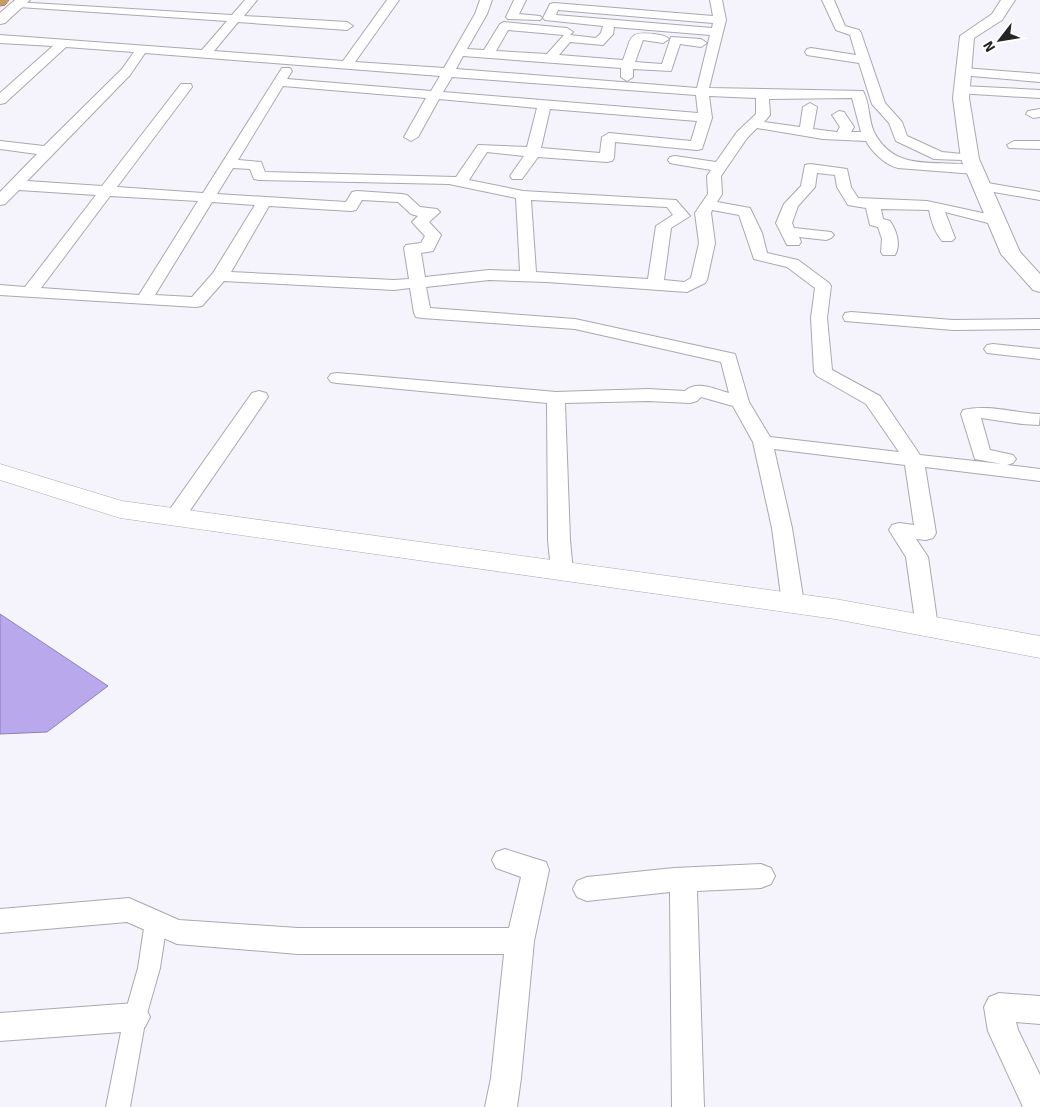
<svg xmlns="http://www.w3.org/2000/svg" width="1040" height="1107" font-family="Signika,sans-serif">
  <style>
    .water { fill: #b9a9ec; stroke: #8c81b1 }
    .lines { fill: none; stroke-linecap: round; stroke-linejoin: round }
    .pedestrian-casing { stroke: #aaa8b0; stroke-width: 2 }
    .minor-casing { stroke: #aaa8b0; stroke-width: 2 }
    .tertiary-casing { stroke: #aaa8b0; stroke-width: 2 }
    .secondary-casing { stroke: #aaa8b0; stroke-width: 1 }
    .trunk-casing { stroke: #84613a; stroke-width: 1 }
    .pedestrian { fill: #fff; fill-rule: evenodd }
    .minor { fill: #fff; fill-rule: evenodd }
    .tertiary { fill: #fff; fill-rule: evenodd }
    .secondary { fill: #fff; fill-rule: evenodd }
    .trunk { fill: #c69b6a; fill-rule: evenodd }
  </style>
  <rect width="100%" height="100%" fill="#f5f3fb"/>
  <path class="water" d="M0 614 108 686 47 732 0 734Z"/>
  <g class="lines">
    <g class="pedestrian-casing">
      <path id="pedestrian" d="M156 913 164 915 167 922 160 968 146 1017 130 1107H106L124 1017 138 968 145 922 148 915Z"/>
    </g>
    <g class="minor-casing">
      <g id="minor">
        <path d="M245 0H257L244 16 347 22 353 26 347 30 238 22 214 51 343 61 387 0H399L355 62 444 68 475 14 480 0H492L487 14 467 49 484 50 500 24 504 22 567 28 573 32 570 35 596 38 601 33 603 26 545 20 543 18 550 4 554 3 713 16 710 0H722L726 20 709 88 863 91C870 103 868 119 874 132 897 176 940 157 980 167L982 170 980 173 975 174 898 168C885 165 872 152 866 141L823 139 757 128 747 138 721 176 722 194 717 202 750 208 762 233 767 253 798 260 829 283 831 286 827 318 832 370 880 396 920 455 1002 464 975 459 961 414 963 410C989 404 1014 413 1040 414L1039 425 1022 424 981 418 990 450 1013 455 1016 459 1013 463 1007 465 1040 469V481L925 467 936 533 933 538 926 540 916 539 928 557 938 627 935 633 927 635 919 633 916 627 906 557 889 530 892 525 899 523 914 525 905 465 774 449 792 528 804 603 801 608 793 611 785 608 782 603 772 528 753 442 733 406 701 397 697 401 690 403 648 401 565 403 570 540 573 571 570 576 562 578 554 576 551 571 548 540 547 403 337 383 331 382 328 378 331 374 337 373 556 392 648 389 685 391C697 380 714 389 729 393L721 362 575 329 422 318 416 317 414 313 410 288 394 290 224 281 202 306 196 307 0 295V285L25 287 96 195 19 190 5 204 0 205V192L37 154 0 149V141L44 146 122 69 134 52 66 47 5 103 0 104V93L53 46 0 43V35L202 50 227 21 19 7 15 6 13 4 15 2 232 15ZM558 10 713 23 712 28 556 15ZM614 27 710 35 697 88 456 69 463 56 621 68V77L627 81 633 77V69L671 71 680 44 701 47 707 43 701 39 671 37 662 64 635 62 643 40 663 43 669 39C665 35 660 35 654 34 627 31 632 38 623 60L559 55 570 42 603 45 613 34ZM508 30 564 35 547 54 496 51ZM145 53 440 76 431 91 287 79 292 71 290 68H282L203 193 117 187 192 87 191 84H181L102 186 27 181 130 75ZM452 77 696 95 698 113 443 92ZM283 86 426 98 404 137 411 141 418 137 439 99 537 108 527 147 478 145 456 177 265 172 261 162 238 160ZM709 96 756 98V114L737 132 716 162 675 156 670 157 668 160 670 163 675 164 711 170 707 176 708 194 695 213 699 243 691 278 684 282 664 280 671 228 690 216 676 200 523 191 469 180 487 152 524 156 510 176 512 179H522L538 157 607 162 612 161 614 158 615 142 697 150 702 149 712 118ZM852 98 861 132H851L854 127 844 112 839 111 832 115 840 127 837 132 813 129 817 107 810 103 803 107 800 127 764 122 770 115 769 99ZM550 109 697 121 691 141 609 133 602 137 600 153 541 148ZM233 168 250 169 254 179 259 180 449 184 516 198 520 271 489 270 425 277 421 253 433 251 441 235 429 222 440 212 437 209 420 207 407 195 402 194 357 191 352 192 346 202 217 194ZM110 196 198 201 139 295 41 288ZM362 200 398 202 411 214 418 216 412 222 425 236 421 243 406 245 404 248 409 279 394 280 231 272 269 206 351 211 356 210ZM531 200 667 207 673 215 656 226 648 279 536 272ZM212 202 255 205 213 273 192 297 155 295ZM712 210 739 215 754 259 787 267 815 288 811 318 814 372 817 376 866 404 899 452 770 437 749 402 735 354 575 319 430 308 426 287 489 280 547 282 687 292 705 283 707 280 715 243 711 213Z"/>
        <path d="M514 0H526L519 14 540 16 542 18 540 20 508 19 506 17Z"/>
        <path d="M822 0H834L845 26 859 30 861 33 885 103 902 122 907 136 942 152 962 154 964 157 962 160 934 159 896 141 889 123 872 104 859 63 807 55 805 52 807 49 811 48 856 55 850 35 836 30Z"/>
        <path d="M964 68 1040 74V82L960 75 958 72 960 69Z"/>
        <path d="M962 86 1040 90V98L957 93 956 90 957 87Z"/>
        <path d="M1040 109V117L1033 118 1026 114 1028 111Z"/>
        <path d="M1014 141H1040V149L1009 148 1007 145Z"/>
        <path d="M810 164 847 169 851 187 858 198 927 201 1001 217 1004 220 1001 223 996 225 945 212 955 238 952 241H942C935 232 931 221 929 210L881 209 883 219 890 221C897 231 901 245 895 255H883L881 252 882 239 878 227 870 225 866 208 848 205 837 187 835 175 817 173 815 187 798 206 792 223 794 228 831 232 834 235 831 238 826 240 799 237 801 242 799 245H787L776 223 784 204 801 186 805 165Z"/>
        <path d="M982 182 1040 192V200L977 189 975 186 977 183Z"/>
        <path d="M851 312 953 320 1040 319V329L953 330 845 321 843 317 845 313Z"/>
        <path d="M993 344 1040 349V359L987 353 984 349 987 345Z"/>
        <path d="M259 391 266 393 268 397 182 522 175 524 168 522 165 517 168 512 252 393Z"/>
        <path d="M505 849 546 862 549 870 534 941 521 1078 517 1107H485L491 1078 504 954H298L177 944 127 922 0 933V909L129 898 179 920 298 928H509L521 877 496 868 492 860 496 852Z"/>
        <path d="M761 864 771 868 775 876 771 884 761 888 697 891 704 1107H672L670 892 587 901 577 897 573 889 577 881 587 877 674 868Z"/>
        <path d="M999 993 1040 996V1024L1016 1022 1018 1030 1040 1075V1107H1023L988 1031 984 1007 989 997Z"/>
        <path d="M135 1003 145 1007 150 1017 145 1027 135 1031 0 1041V1013Z"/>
      </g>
    </g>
    <g class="tertiary-casing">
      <g id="tertiary">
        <path d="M15 0H30L5 23 0 24V13Z"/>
        <path d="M1001 0H1015L1002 20 974 38 969 98 979 159 1020 252 1040 274V292L1033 290 1001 254 961 159 953 98 960 36 992 14Z"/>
      </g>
    </g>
    <g class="secondary-casing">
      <path id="secondary" d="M0 464 122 501 835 599 1040 636V658L835 619 120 518 0 480Z"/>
    </g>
    <g class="trunk-casing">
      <path id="trunk" d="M0 0H9L5 5 0 6Z"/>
    </g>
    <use href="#pedestrian" class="pedestrian"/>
    <use href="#minor" class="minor"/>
    <use href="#tertiary" class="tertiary"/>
    <use href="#secondary" class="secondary"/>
    <use href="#trunk" class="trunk"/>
  </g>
  <g transform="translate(1000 40) rotate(239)" stroke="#ffffff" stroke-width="4" paint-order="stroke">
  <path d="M0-4L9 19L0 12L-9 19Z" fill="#242427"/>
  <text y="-8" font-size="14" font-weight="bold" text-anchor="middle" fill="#242427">N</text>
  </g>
</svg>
